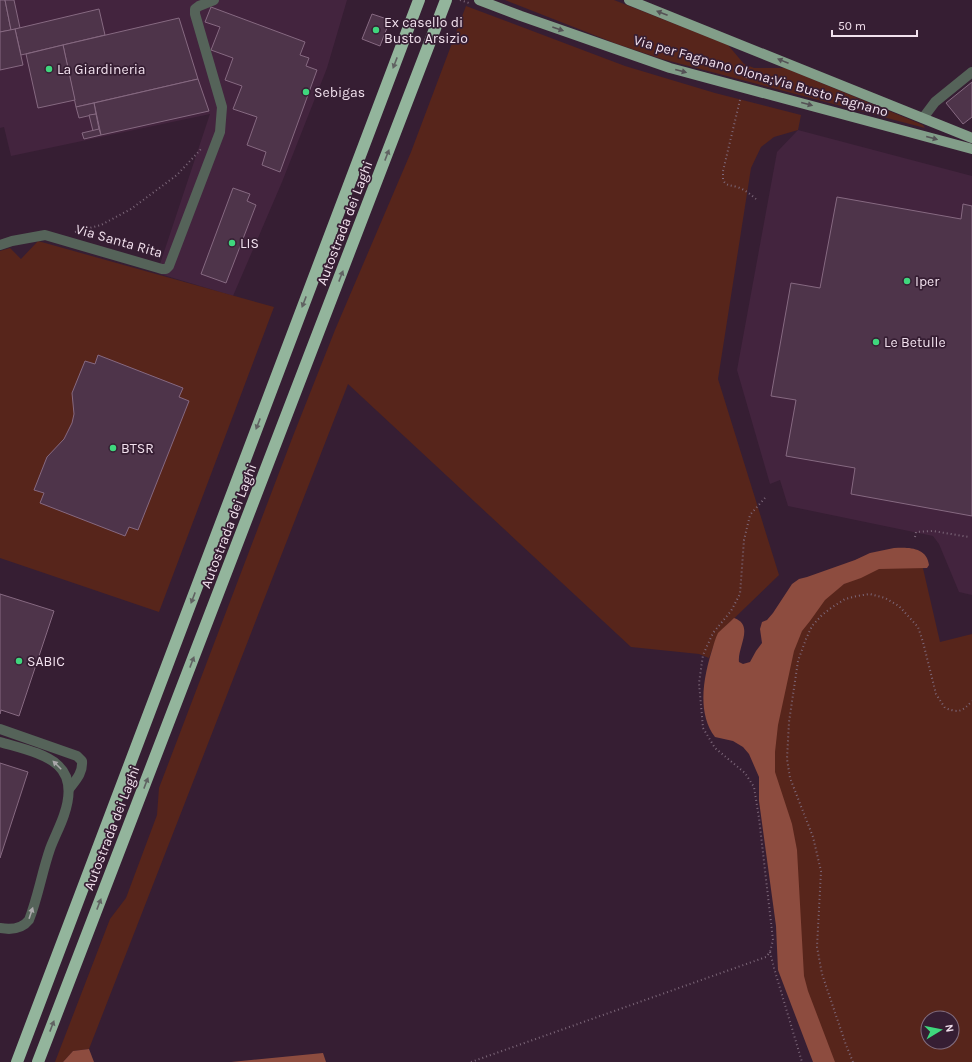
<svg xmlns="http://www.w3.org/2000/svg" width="972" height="1062" font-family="Karla,sans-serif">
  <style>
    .built { fill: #43243e }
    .green { fill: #57251b; fill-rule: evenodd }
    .forest { fill: #8d4c3f }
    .building { fill: #4e344a; stroke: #866981 }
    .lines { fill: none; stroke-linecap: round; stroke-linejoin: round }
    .path { stroke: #7d687a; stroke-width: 2; stroke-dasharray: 1 3; stroke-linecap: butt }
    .minor { stroke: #556359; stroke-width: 10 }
    .major { stroke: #829e89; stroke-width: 10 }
    .highway { stroke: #93b59c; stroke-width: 12 }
    .oneway { fill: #545155 }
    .oneway2 { fill: #606262 }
    .oneway3 { fill: #aba8ab }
    .poi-dot { fill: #3fd77d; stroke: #361e33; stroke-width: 1.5 }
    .labels { text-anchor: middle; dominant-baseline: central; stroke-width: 3.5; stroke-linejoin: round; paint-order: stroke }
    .poi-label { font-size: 14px; fill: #f2e1ee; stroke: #361e33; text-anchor: start }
    .street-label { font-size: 14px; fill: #f2e1ee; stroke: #361e33 }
  </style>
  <rect width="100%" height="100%" fill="#361e33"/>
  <g class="built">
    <path d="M0 0H347L327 68 282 182 233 296 157 273 210 114 11 156 4 127 0 128Z"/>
    <path d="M798 130 972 176V595L959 592 939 544 933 536 788 506 780 480 770 484 737 370 777 152Z"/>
  </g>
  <g class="green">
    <path d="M505 0H614L728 45 744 64 754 68H785L923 125 925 128 662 59 617 44Z"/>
    <path d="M466 6 625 66 715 93 801 115 798 130 774 137 761 147 751 168 718 379 779 575 718 634 709 658 699 654 631 647 348 384 89 1049 73 1051 63 1062H55L110 919 126 898 157 815 159 788 293 436 335 330 411 152Z"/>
    <path d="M38 241 274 307 159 612 0 558V251L10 248 21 259Z"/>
    <path d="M877 563 922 564 940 642 972 634V1062H832L803 978 772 779 768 702 813 607 833 591ZM928 1018H952V1042H928Z"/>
  </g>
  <g class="forest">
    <path d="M894 548C908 547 927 547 929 565L927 568 879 569 861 578 844 584 825 600 810 621 802 631 794 651 778 725 775 752V772L792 824 797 850 804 976 808 991 835 1062H813L778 970 776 926 759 801V777L749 754 743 747 733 741 715 737C696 712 704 675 713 647 714 643 716 637 718 633 723 628 729 623 734 618 755 625 737 648 739 662L743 664 750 662 756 651 762 643 760 629 762 622 767 620 773 613 792 584 799 579 807 577 855 560 870 553Z"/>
    <path d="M89 1049 94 1062H63L73 1051Z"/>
    <path d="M323 1053 326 1062H231Z"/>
  </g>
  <g class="building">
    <path d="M0 0H5L11 30 0 32Z"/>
    <path d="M5 0H14L20 28 11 30Z"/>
    <path d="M211 7 305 42 300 55 309 58 306 66 317 70 280 172 262 165 266 152 247 145 257 117 233 109 242 86 225 80 233 58 211 50 220 27 205 22Z"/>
    <path d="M99 9 105 35 21 55 15 29Z"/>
    <path d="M372 14 390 20 380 46 362 39Z"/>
    <path d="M179 18 198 79 76 107 63 45Z"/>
    <path d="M15 29 23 65 0 70V32Z"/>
    <path d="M63 45 75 100 38 108 26 54Z"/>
    <path d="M198 79 209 111 101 135 94 103Z"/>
    <path d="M972 82V117L963 124 946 103Z"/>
    <path d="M94 103 96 114 79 118 76 107Z"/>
    <path d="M96 114 99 129 93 131 89 115Z"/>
    <path d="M99 129 101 135 84 139 82 133Z"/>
    <path d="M233 188 250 194 247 201 256 205 226 283 201 274Z"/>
    <path d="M837 197 961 219 963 204 972 206V516L851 494 855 468 786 456 796 400 771 396 791 283 820 288Z"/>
    <path d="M98 355 183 388 179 397 189 401 138 530 129 527 125 536 40 503 44 493 34 490 47 457 64 439 72 423 74 414 72 393 85 361 95 364Z"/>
    <path d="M0 594 54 611 19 716 1 710 0 714Z"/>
    <path d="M0 763 28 772 0 858Z"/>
  </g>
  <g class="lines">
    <g class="path">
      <path d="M460 0 469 3"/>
      <path d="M746 78 750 67"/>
      <path d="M740 100 723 171V180C726 186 731 185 737 187 744 189 750 194 756 199"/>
      <path d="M75 232 101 225 131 209 177 175 202 148"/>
      <path d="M915 537 916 532 933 531 969 537"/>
      <path d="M770 952 774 968 802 1062"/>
      <path d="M471 1062 766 957 770 952 773 940 759 818 754 787 745 773 715 748 703 728 699 683 703 655 713 633 731 611 740 594 744 540 750 515 765 498"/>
      <path d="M853 1062 846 1045 822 974 817 947 821 871 813 837 790 778 787 759 789 722 798 661 806 639 812 626 822 615 831 608 845 599 857 596 870 594 885 598 899 606 918 627 923 642 936 694 945 708C959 713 962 712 972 701"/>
    </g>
    <g class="minor">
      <path d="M923 118 935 102 972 72"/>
      <path d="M0 245 12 241 45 235 162 269H166L169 266 220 132 222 107 195 14V9L199 6 214 0"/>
      <path d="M0 729 77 756 82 761C83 773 76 780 69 789"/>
      <path d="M0 742C41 754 83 760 64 815 60 827 54 838 50 849 42 872 38 897 29 920 22 929 11 930 0 928"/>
    </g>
    <g class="major">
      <path d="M479 0 521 16 670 68 972 149"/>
      <path d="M629 0 972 138"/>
    </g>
    <g class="highway">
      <path d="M17 1062C153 709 284 354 419 0"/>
      <path d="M38 1062 446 0"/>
    </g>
  </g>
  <defs><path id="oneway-solid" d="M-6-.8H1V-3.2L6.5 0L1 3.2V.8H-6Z"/></defs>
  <g class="oneway">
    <use href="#oneway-solid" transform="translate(662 13) rotate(-159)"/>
    <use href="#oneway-solid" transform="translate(558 29) rotate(19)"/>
    <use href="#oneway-solid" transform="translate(783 61) rotate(-158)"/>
    <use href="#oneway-solid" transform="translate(681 71) rotate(15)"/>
    <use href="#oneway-solid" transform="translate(807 104) rotate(15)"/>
    <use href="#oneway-solid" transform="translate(932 138) rotate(15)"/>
  </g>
  <g class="oneway2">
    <use href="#oneway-solid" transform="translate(395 63) rotate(111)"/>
    <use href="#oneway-solid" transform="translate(387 155) rotate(-69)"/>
    <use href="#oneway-solid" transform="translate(341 276) rotate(-69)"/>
    <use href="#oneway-solid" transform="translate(304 302) rotate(111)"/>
    <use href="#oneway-solid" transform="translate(258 424) rotate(111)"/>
    <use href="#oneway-solid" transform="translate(193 598) rotate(111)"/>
    <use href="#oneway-solid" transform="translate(192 662) rotate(-69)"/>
    <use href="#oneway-solid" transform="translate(146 783) rotate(-69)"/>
    <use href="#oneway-solid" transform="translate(99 904) rotate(-69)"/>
    <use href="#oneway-solid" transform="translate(52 1026) rotate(-69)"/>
  </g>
  <g class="oneway3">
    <use href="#oneway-solid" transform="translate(57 765) rotate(-135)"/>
    <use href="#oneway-solid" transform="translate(31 913) rotate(-71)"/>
  </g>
  <g class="poi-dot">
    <circle cx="376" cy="30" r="4"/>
    <circle cx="49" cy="69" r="4"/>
    <circle cx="306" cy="92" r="4"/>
    <circle cx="232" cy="243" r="4"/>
    <circle cx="907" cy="281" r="4"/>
    <circle cx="876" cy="342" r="4"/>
    <circle cx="113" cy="448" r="4"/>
    <circle cx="19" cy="661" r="4"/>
  </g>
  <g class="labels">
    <g class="poi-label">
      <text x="384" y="22">Ex casello di<tspan x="384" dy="16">Busto Arsizio</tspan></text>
      <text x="57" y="69">La Giardineria</text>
      <text x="314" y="92">Sebigas</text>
      <text x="240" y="243">LIS</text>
      <text x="915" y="281">Iper</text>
      <text x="884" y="342">Le Betulle</text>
      <text x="121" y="448">BTSR</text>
      <text x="27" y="661">SABIC</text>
    </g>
    <g class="street-label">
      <text transform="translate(761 76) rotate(16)">Via per Fagnano Olona;Via Busto Fagnano</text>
      <text transform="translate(345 223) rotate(-69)">Autostrada dei Laghi</text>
      <text transform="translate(119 241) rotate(16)">Via Santa Rita</text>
      <text transform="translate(229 526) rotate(-69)">Autostrada dei Laghi</text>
      <text transform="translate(112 828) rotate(-69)">Autostrada dei Laghi</text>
    </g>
  </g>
  <g transform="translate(940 1030) rotate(80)"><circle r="19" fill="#361e33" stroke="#816c7e"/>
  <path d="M0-3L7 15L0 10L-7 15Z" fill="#3fd77d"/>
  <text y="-6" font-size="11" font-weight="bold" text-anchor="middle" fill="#f2e1ee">N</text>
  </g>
  <path d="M832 30v6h85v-6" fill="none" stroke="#f2e1ee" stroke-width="2"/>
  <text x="838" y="30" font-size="12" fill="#f2e1ee" stroke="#361e33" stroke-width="3" paint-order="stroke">50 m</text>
</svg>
